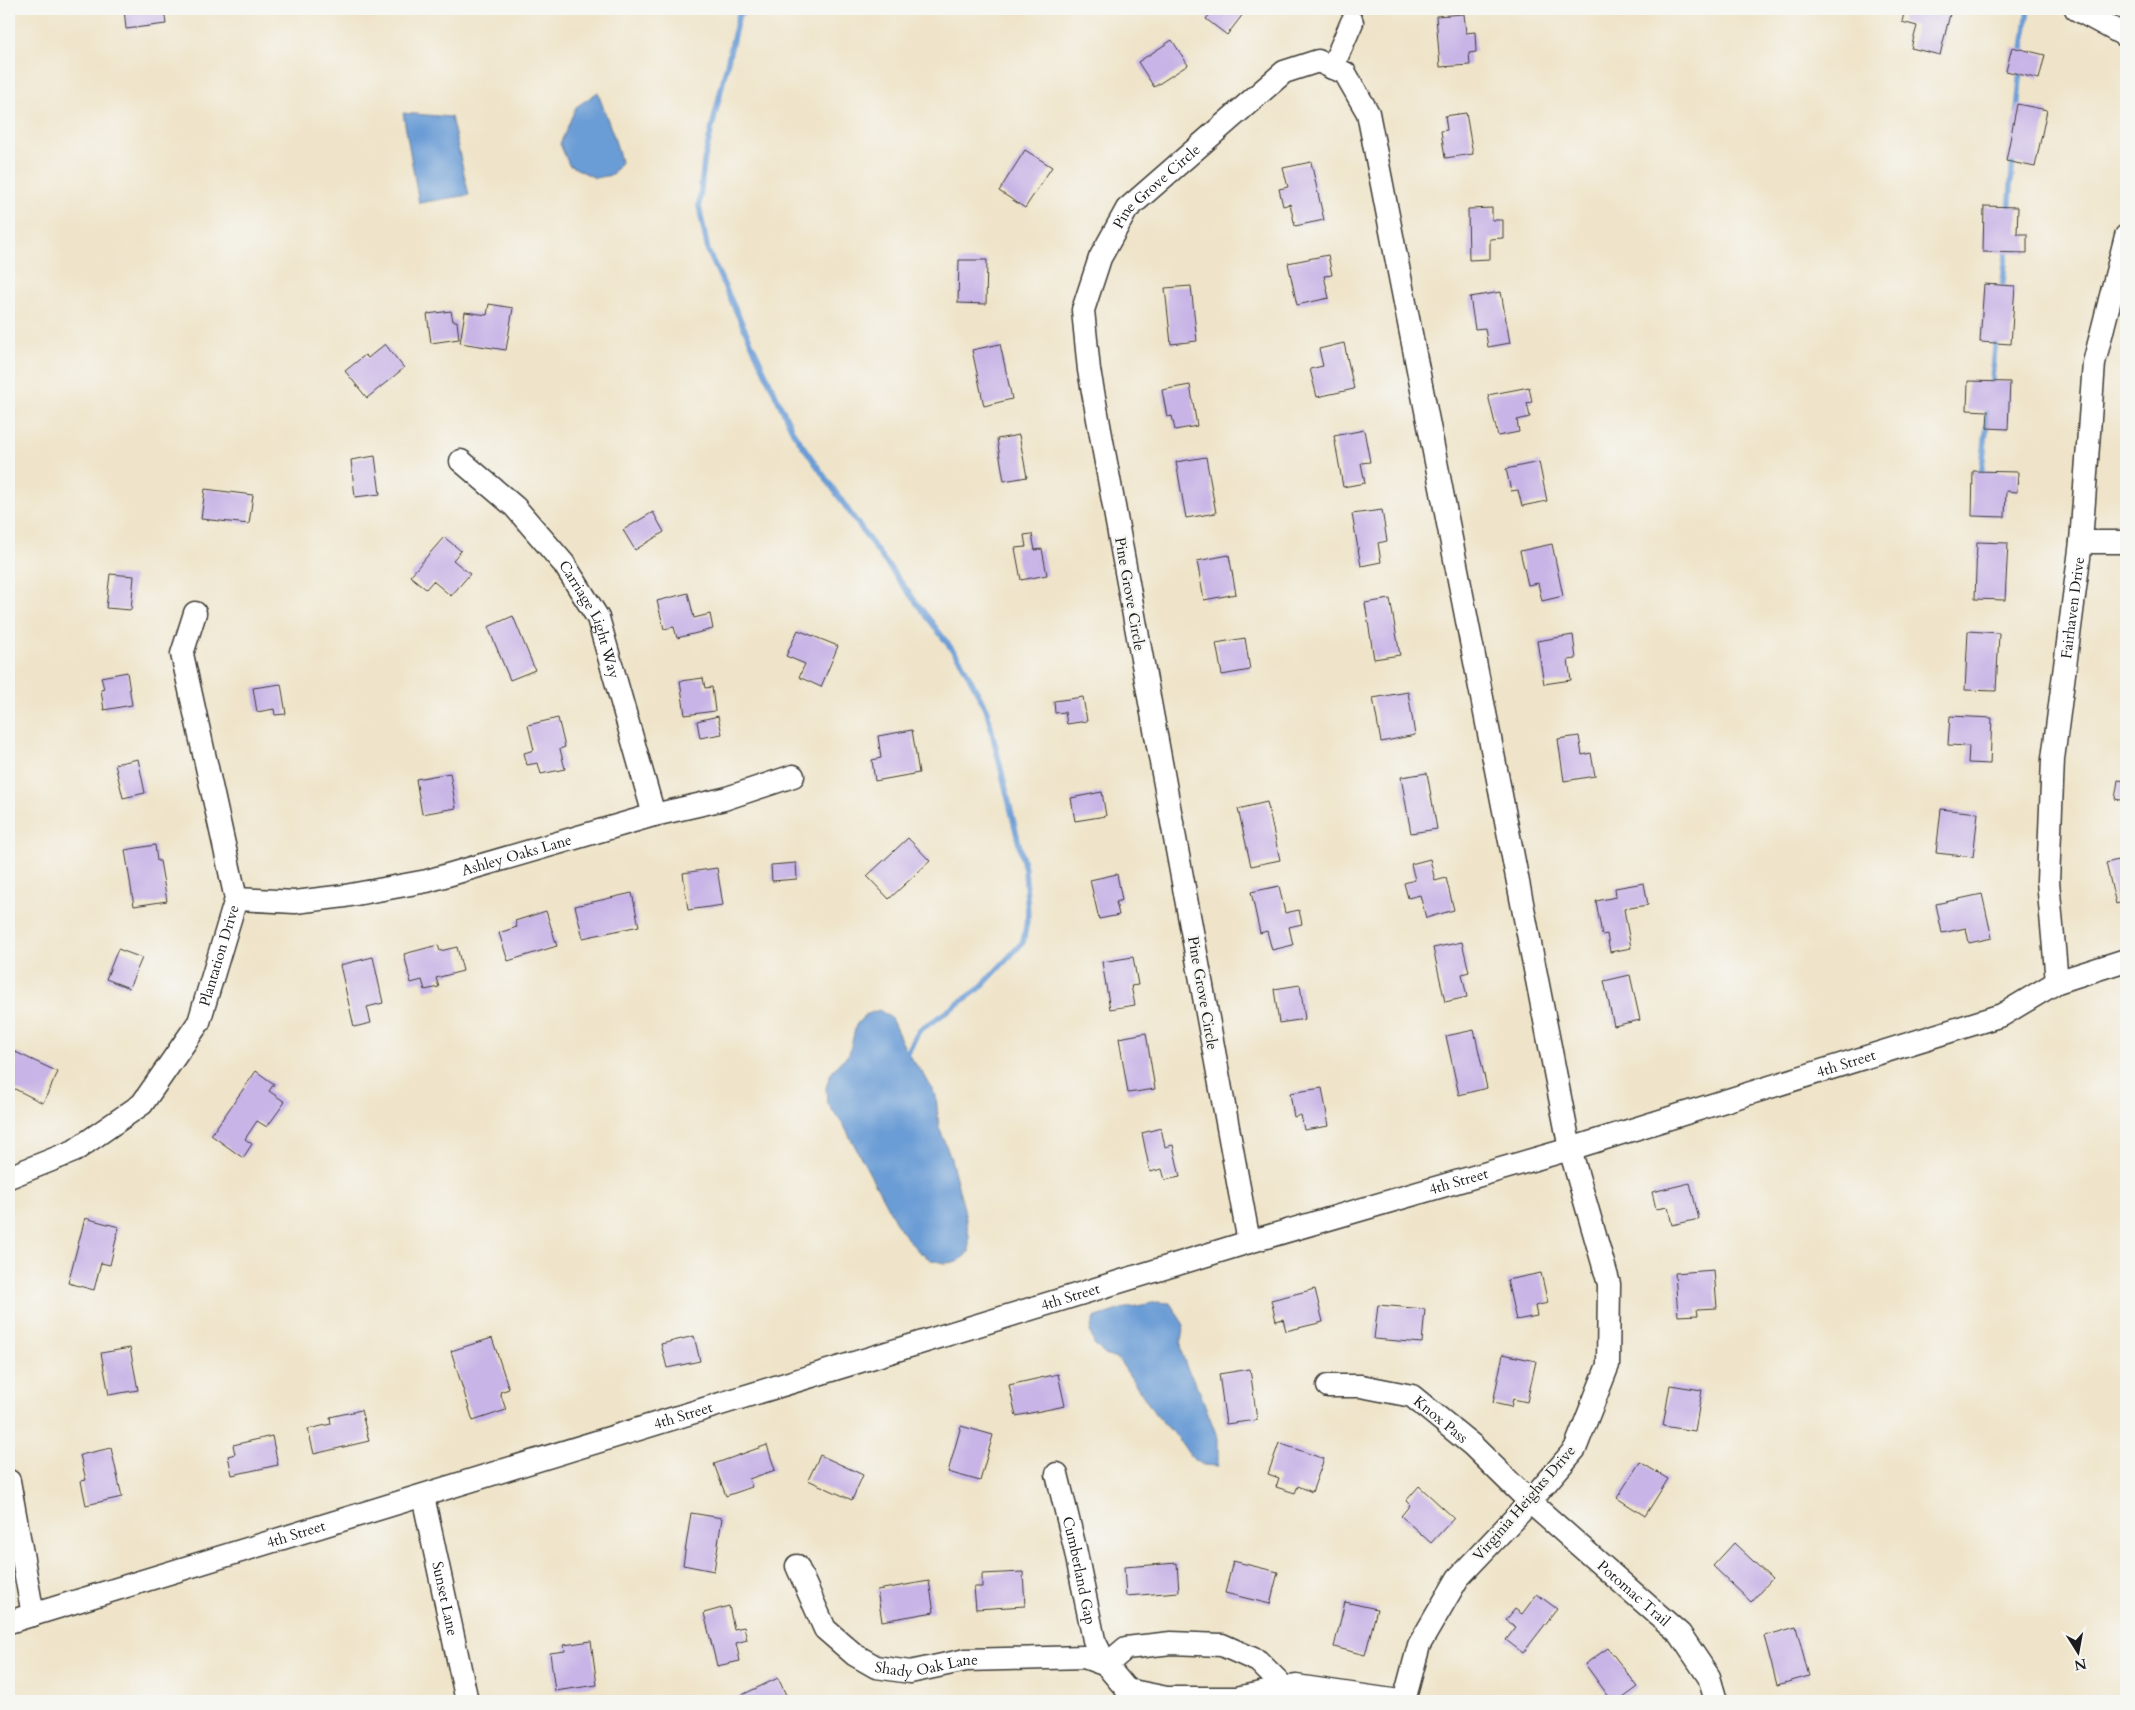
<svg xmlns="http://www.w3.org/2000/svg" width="2135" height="1710" font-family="Cardo,serif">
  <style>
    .water { fill: #6a9cd5; stroke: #435c78 }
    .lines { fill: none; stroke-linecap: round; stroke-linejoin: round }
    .stream { stroke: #6a9cd5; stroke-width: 5.5 }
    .building { fill: #c8b4e6 }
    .minor-casing { stroke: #3c3a36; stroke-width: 25 }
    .minor { stroke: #fff; stroke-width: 22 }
    .labels { text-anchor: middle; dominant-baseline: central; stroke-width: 4.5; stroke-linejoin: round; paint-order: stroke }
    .street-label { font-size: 15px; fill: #1c1c1c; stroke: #f6f6f2 }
  </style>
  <rect width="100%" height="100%" fill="#f6f6f2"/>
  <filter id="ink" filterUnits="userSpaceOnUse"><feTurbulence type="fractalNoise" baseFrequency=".02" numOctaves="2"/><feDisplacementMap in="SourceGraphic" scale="10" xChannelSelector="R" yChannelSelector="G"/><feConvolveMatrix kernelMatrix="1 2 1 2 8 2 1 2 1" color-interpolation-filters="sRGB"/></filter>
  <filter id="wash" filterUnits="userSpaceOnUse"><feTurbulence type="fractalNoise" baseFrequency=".0096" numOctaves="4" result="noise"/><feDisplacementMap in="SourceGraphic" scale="20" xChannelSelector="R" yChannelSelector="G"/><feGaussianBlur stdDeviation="1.12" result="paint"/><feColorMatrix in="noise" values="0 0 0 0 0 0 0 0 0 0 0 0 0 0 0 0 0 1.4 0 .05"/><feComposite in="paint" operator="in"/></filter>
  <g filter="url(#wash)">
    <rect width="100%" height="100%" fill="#efe4c9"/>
    <g class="water">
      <path d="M598 92C605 115 616 138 621 162L612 175 595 178 569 165 560 144 576 107Z"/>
      <path d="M403 113 451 117 469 195 419 203Z"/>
      <path d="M879 1010 891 1018 907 1053 925 1076 936 1096 939 1127 951 1159 964 1209 969 1236V1252L958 1262 944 1263 931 1260 918 1251 900 1230 844 1126 827 1103 826 1088 830 1075 839 1063 849 1054 856 1025 865 1015Z"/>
      <path d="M1158 1302 1170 1303 1184 1325 1181 1340 1182 1354 1187 1368 1200 1392 1218 1439V1466L1203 1465 1191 1457 1178 1438 1156 1415 1119 1360 1105 1355 1094 1344 1090 1331 1094 1318 1121 1309Z"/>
    </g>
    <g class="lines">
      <g class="stream">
        <path d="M753 9 739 14 704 161 699 206 708 251 793 432 880 555 961 661 987 711 1025 869 1028 915 1023 942 979 989 919 1031 907 1053"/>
        <path d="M2022 57 2028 9"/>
        <path d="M2017 111 2021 68"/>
        <path d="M2009 214 2013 156"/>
        <path d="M2002 291 2007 245"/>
        <path d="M1991 388 1996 337"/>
        <path d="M1981 477 1988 412"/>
      </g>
    </g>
    <g id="blocks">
      <g class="building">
        <path d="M124 9H164L166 24 126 29Z"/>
        <path d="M1214 9H1247L1227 35 1206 19Z"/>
        <path d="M1905 9H1929L1950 14 1940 55 1911 48 1917 26 1902 22Z"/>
        <path d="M1464 14 1466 33 1475 32 1476 52 1469 53 1470 65 1440 67 1436 16Z"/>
        <path d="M1172 40 1188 65 1154 87 1138 62Z"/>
        <path d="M2012 47 2045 55 2039 79 2006 71Z"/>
        <path d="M2017 104 2047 110 2035 167 2006 161Z"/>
        <path d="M1466 113 1473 154 1445 158 1441 131 1447 130 1445 116Z"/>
        <path d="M1025 150 1052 167 1025 208 999 191Z"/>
        <path d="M1311 162 1324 220 1295 226 1290 204 1283 206 1279 189 1288 187 1283 168Z"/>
        <path d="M1984 206 2018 207 2017 234H2027V253L1983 252Z"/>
        <path d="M1492 208V220H1503V238L1490 239V259L1469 260 1468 209Z"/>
        <path d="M1328 255 1332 275 1324 276 1329 298 1297 305 1288 263Z"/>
        <path d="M959 260H987L986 304 958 303Z"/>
        <path d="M1984 284 2015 286 2011 344 1980 342Z"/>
        <path d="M1191 286 1197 341 1171 344 1165 288Z"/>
        <path d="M1501 292 1510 343 1488 347 1485 328 1475 329 1470 297Z"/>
        <path d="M489 304 513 308 506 350 460 343 465 312 487 315Z"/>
        <path d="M451 311 453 321H457L459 339 431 343 427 314Z"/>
        <path d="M1344 343 1354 389 1317 397 1310 369 1323 366 1319 349Z"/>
        <path d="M385 344 404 368 367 398 345 371 365 355 368 358Z"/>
        <path d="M1000 344 1012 399 984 406 972 350Z"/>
        <path d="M1968 381 2010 382 2008 429 1987 428 1988 411 1967 410Z"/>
        <path d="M1190 385 1197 426 1175 430 1172 416 1167 417 1162 390Z"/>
        <path d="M1529 387 1532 402 1527 403 1530 417 1517 420 1519 432 1498 436 1488 395Z"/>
        <path d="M1364 430 1370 462 1361 463 1365 483 1343 487 1334 436Z"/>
        <path d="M1019 435 1027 477 1004 481 997 439Z"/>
        <path d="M375 456 380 494 355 497 351 460Z"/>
        <path d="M1206 457 1216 513 1186 518 1176 462Z"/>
        <path d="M1539 462 1547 501 1522 506 1518 490 1511 491 1506 469Z"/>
        <path d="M1973 471 2018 472 2017 492 2006 491 2005 517 1972 516Z"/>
        <path d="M205 489 253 495 249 524 201 519Z"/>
        <path d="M1382 510 1387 541 1378 543 1381 562 1361 566 1352 514Z"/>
        <path d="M653 512 664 532 635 550 623 530Z"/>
        <path d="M1032 534 1035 550 1042 549 1047 575 1021 580 1015 548 1026 547 1024 535Z"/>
        <path d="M444 537 461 551 453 560 470 574 451 596 433 581 426 589 410 576Z"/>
        <path d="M1977 542 2008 543 2005 600 1975 599Z"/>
        <path d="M1552 544 1563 596 1542 601 1538 583 1528 585 1520 551Z"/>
        <path d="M1229 555 1236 594 1204 600 1197 561Z"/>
        <path d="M110 574 134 576 131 610 106 608Z"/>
        <path d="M688 593 694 618 710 614 713 629 677 638 674 627 664 629 657 601Z"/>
        <path d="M1390 599 1400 655 1374 659 1365 603Z"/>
        <path d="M513 616 535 670 510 680 488 627Z"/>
        <path d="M798 630 838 646 821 687 799 677 805 664 786 656Z"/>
        <path d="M1968 631 1999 633 1996 691 1965 690Z"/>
        <path d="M1573 635 1576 659 1568 660 1571 680 1544 684 1537 641Z"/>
        <path d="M1245 638 1250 670 1222 675 1216 643Z"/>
        <path d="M127 672 132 705 104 710 101 690 104 689 101 677Z"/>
        <path d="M703 678 705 688 712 687 715 711 685 715 680 681Z"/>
        <path d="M281 684 286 714 275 715 274 709 257 712 253 688Z"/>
        <path d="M1408 692 1415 735 1381 742 1373 698Z"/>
        <path d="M1083 697 1087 721 1067 724 1065 712 1055 713 1054 701Z"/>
        <path d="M718 716 722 734 700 738 697 721Z"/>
        <path d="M1950 716 1992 718 1990 764 1968 763 1969 746 1948 745Z"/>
        <path d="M558 718 565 747 560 749 565 769 541 774 538 763 527 765 524 753 534 750 528 725Z"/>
        <path d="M912 730 919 773 875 781 872 760 881 758 878 736Z"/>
        <path d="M1579 736 1582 755 1591 753 1595 776 1564 781 1558 739Z"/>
        <path d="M138 759 145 793 123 798 115 764Z"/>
        <path d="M450 773 456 808 422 814 416 779Z"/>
        <path d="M1427 773 1437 829 1411 833 1401 777Z"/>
        <path d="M2118 780 2126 781V801L2115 799Z"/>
        <path d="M1102 792 1106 816 1075 821 1071 798Z"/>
        <path d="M1267 802 1280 860 1251 866 1238 809Z"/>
        <path d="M1941 809 1978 813 1973 857 1936 853Z"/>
        <path d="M908 838 930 861 889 899 867 876Z"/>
        <path d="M155 845 157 861H160L167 901 134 906 125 850Z"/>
        <path d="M2126 858V901L2116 904 2106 863Z"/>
        <path d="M1430 859 1435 881 1446 878 1454 910 1426 918 1420 895 1408 898 1404 883 1415 880 1411 864Z"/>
        <path d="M796 863 797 879 772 881 771 865Z"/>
        <path d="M717 868 723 905 688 910 683 873Z"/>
        <path d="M1117 874 1122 900 1116 902 1119 915 1099 919 1090 880Z"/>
        <path d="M1644 883 1648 905 1624 909 1631 948 1610 952 1607 934 1602 935 1596 901 1616 897 1615 888Z"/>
        <path d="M1279 886 1285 913 1299 910 1302 924 1289 927 1293 945 1272 950 1267 931 1260 933 1251 892Z"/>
        <path d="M632 893 639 926 583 938 575 906Z"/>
        <path d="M1982 894 1992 938 1969 943 1966 928 1942 933 1936 904Z"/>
        <path d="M546 911 557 946 508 961 499 933 517 927 515 921Z"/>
        <path d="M1462 942 1469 972 1462 974 1467 997 1445 1002 1433 948Z"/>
        <path d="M438 945 440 951 457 947 463 971 436 978 439 987 425 990 422 980 411 983 404 954Z"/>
        <path d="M118 949 142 958 129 988 106 979Z"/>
        <path d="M373 957 383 1003 367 1007 371 1023 354 1027 340 965Z"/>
        <path d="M1133 957 1138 985 1131 986 1135 1005 1110 1009 1102 962Z"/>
        <path d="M1630 975 1640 1020 1614 1026 1604 981Z"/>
        <path d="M1300 985 1305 1019 1279 1023 1274 989Z"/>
        <path d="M1474 1030 1487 1088 1459 1095 1446 1036Z"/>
        <path d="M1146 1033 1155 1089 1128 1093 1119 1038Z"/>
        <path d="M9 1049 58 1072 43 1103 9 1086Z"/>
        <path d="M256 1071 274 1084 269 1091 285 1102 267 1127 257 1121 245 1139 252 1144 243 1158 211 1135Z"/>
        <path d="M1322 1088 1329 1126 1304 1130 1301 1115 1294 1117 1290 1093Z"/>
        <path d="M1161 1128 1165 1147 1173 1145 1180 1177 1165 1180 1162 1169 1150 1172 1142 1133Z"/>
        <path d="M1690 1183 1699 1219 1672 1225 1668 1207 1656 1209 1652 1192Z"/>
        <path d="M85 1218 119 1227 110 1265 101 1263 94 1290 68 1283Z"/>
        <path d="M1714 1270 1717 1308 1697 1309 1698 1315 1678 1316 1675 1273Z"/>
        <path d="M1541 1273 1548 1303 1535 1306 1537 1316 1516 1320 1507 1280Z"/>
        <path d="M1315 1289 1323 1322 1286 1331 1283 1319 1276 1321 1271 1300Z"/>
        <path d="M1378 1305 1425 1309 1422 1343 1374 1339Z"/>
        <path d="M694 1336 700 1361 667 1368 661 1344Z"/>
        <path d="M492 1338 509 1389 500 1392 506 1410 473 1421 451 1351Z"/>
        <path d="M130 1348 138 1390 109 1395 101 1353Z"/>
        <path d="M1503 1354 1536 1361 1527 1402 1513 1399 1511 1407 1493 1403Z"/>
        <path d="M1250 1369 1257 1420 1226 1424 1219 1374Z"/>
        <path d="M1058 1374 1065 1406 1016 1416 1009 1385Z"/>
        <path d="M1670 1385 1702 1390 1695 1431 1663 1426Z"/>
        <path d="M361 1410 369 1441 314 1454 308 1429 331 1424 330 1417Z"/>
        <path d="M961 1426 993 1435 980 1481 948 1472Z"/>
        <path d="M272 1436 278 1465 232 1475 228 1456 235 1454 233 1445Z"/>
        <path d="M1279 1443 1324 1459 1312 1492 1298 1486 1295 1493 1276 1487 1279 1478 1268 1474Z"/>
        <path d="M767 1445 775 1470 749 1479 752 1487 726 1496 714 1464Z"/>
        <path d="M111 1448 122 1497 86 1505 81 1481 86 1480 80 1455Z"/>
        <path d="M820 1455 863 1475 852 1500 808 1480Z"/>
        <path d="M1640 1462 1668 1479 1645 1516 1617 1498Z"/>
        <path d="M1419 1486 1454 1518 1431 1543 1401 1516 1410 1505 1406 1501Z"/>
        <path d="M691 1513 722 1518 714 1571 683 1565Z"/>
        <path d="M1734 1543 1772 1579 1751 1602 1713 1566Z"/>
        <path d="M1233 1561 1278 1572 1270 1604 1225 1593Z"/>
        <path d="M1177 1563 1179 1592 1126 1596 1124 1567Z"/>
        <path d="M1023 1572 1025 1606 976 1609 974 1587H982V1574Z"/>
        <path d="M929 1581 934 1612 882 1621 877 1590Z"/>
        <path d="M1537 1594 1557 1609 1523 1653 1506 1640 1516 1627 1506 1620 1515 1609 1522 1614Z"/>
        <path d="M1345 1602 1377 1609 1365 1655 1334 1647Z"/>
        <path d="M729 1606 734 1629 744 1627 747 1640 736 1643 740 1661 717 1666 704 1613Z"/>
        <path d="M1796 1627 1809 1676 1777 1685 1764 1636Z"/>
        <path d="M591 1641 597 1685 555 1691 550 1653 565 1651 564 1645Z"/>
        <path d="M1608 1648 1638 1687 1619 1701H1612L1585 1664Z"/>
        <path d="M778 1678 787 1697 778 1701H729Z"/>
        <path d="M1019 1695 1020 1701H982V1700Z"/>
      </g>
    </g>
  </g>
  <g filter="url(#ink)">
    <use href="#blocks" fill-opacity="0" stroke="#3c3a36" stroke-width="1"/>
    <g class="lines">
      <g class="minor-casing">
        <g id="minor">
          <path d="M2076 9 2126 36"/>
          <path d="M1332 68 1352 22"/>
          <path id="s1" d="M461 461 515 507 564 564 598 618 654 815"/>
          <path d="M2081 542H2126"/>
          <path id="s2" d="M236 899 295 902 345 896 427 881 654 815 724 799 793 776"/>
          <path id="s3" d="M2057 982 2048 881 2053 759 2081 542 2094 363 2126 236"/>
          <path id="s4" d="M9 1177 74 1151 142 1104 199 1022 236 899 182 654 195 613"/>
          <path id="s5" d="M1249 1242 1089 370 1083 310 1100 258 1127 209 1284 72 1318 61 1345 73 1368 113 1570 1149 1609 1284 1608 1365 1575 1449 1530 1502 1458 1578 1419 1645 1404 1701"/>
          <path id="s6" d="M1328 1386H1361L1412 1396 1472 1445 1530 1502 1680 1634 1709 1677 1716 1701"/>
          <path id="s7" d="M1057 1474 1075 1548 1094 1640 1106 1665"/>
          <path d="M9 1481 33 1615"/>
          <path id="s8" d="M423 1496 467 1701"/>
          <path id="s9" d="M797 1566 825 1629 855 1655 876 1667 910 1672 966 1660 1084 1657 1106 1665 1127 1690 1167 1698H1236L1296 1686 1399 1701"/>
          <path id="s10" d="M9 1622 1249 1242 1570 1149 2002 1015 2057 982 2126 960"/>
          <path d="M1106 1665 1126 1648 1171 1643 1222 1645 1258 1661 1285 1688"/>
        </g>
      </g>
      <use href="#minor" class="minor"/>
    </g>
  </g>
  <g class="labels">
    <g class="street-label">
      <text stroke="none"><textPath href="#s5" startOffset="1094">Pine Grove Circle</textPath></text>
      <text transform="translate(1130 594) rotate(80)">Pine Grove Circle</text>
      <text stroke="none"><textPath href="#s3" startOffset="376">Fairhaven Drive</textPath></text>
      <text stroke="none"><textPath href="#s1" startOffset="208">Carriage Light Way</textPath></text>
      <text stroke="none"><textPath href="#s2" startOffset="286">Ashley Oaks Lane</textPath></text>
      <text stroke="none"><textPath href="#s4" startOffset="322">Plantation Drive</textPath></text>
      <text transform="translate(1203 993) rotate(80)">Pine Grove Circle</text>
      <text stroke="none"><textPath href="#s10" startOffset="1920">4th Street</textPath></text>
      <text stroke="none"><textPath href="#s10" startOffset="1515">4th Street</textPath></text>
      <text stroke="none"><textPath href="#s10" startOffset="1110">4th Street</textPath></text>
      <text stroke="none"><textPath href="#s10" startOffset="705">4th Street</textPath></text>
      <text stroke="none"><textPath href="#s6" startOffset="122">Knox Pass</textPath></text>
      <text transform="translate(1524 1503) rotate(-49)">Virginia Heights Drive</text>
      <text stroke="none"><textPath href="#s10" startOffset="300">4th Street</textPath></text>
      <text stroke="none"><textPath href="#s7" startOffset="99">Cumberland Gap</textPath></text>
      <text stroke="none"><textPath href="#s6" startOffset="382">Potomac Trail</textPath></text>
      <text stroke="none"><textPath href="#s8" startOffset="105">Sunset Lane</textPath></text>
      <text stroke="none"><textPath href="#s9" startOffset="184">Shady Oak Lane</textPath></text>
    </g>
  </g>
  <rect width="2135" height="1710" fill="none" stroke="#f6f6f2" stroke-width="30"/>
  <g transform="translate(2078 1652) rotate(169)" stroke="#f6f6f2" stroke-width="4" paint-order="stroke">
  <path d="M0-4L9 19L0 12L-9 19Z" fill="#1c1c1c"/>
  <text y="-8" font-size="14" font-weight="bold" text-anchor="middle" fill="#1c1c1c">N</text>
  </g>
</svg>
